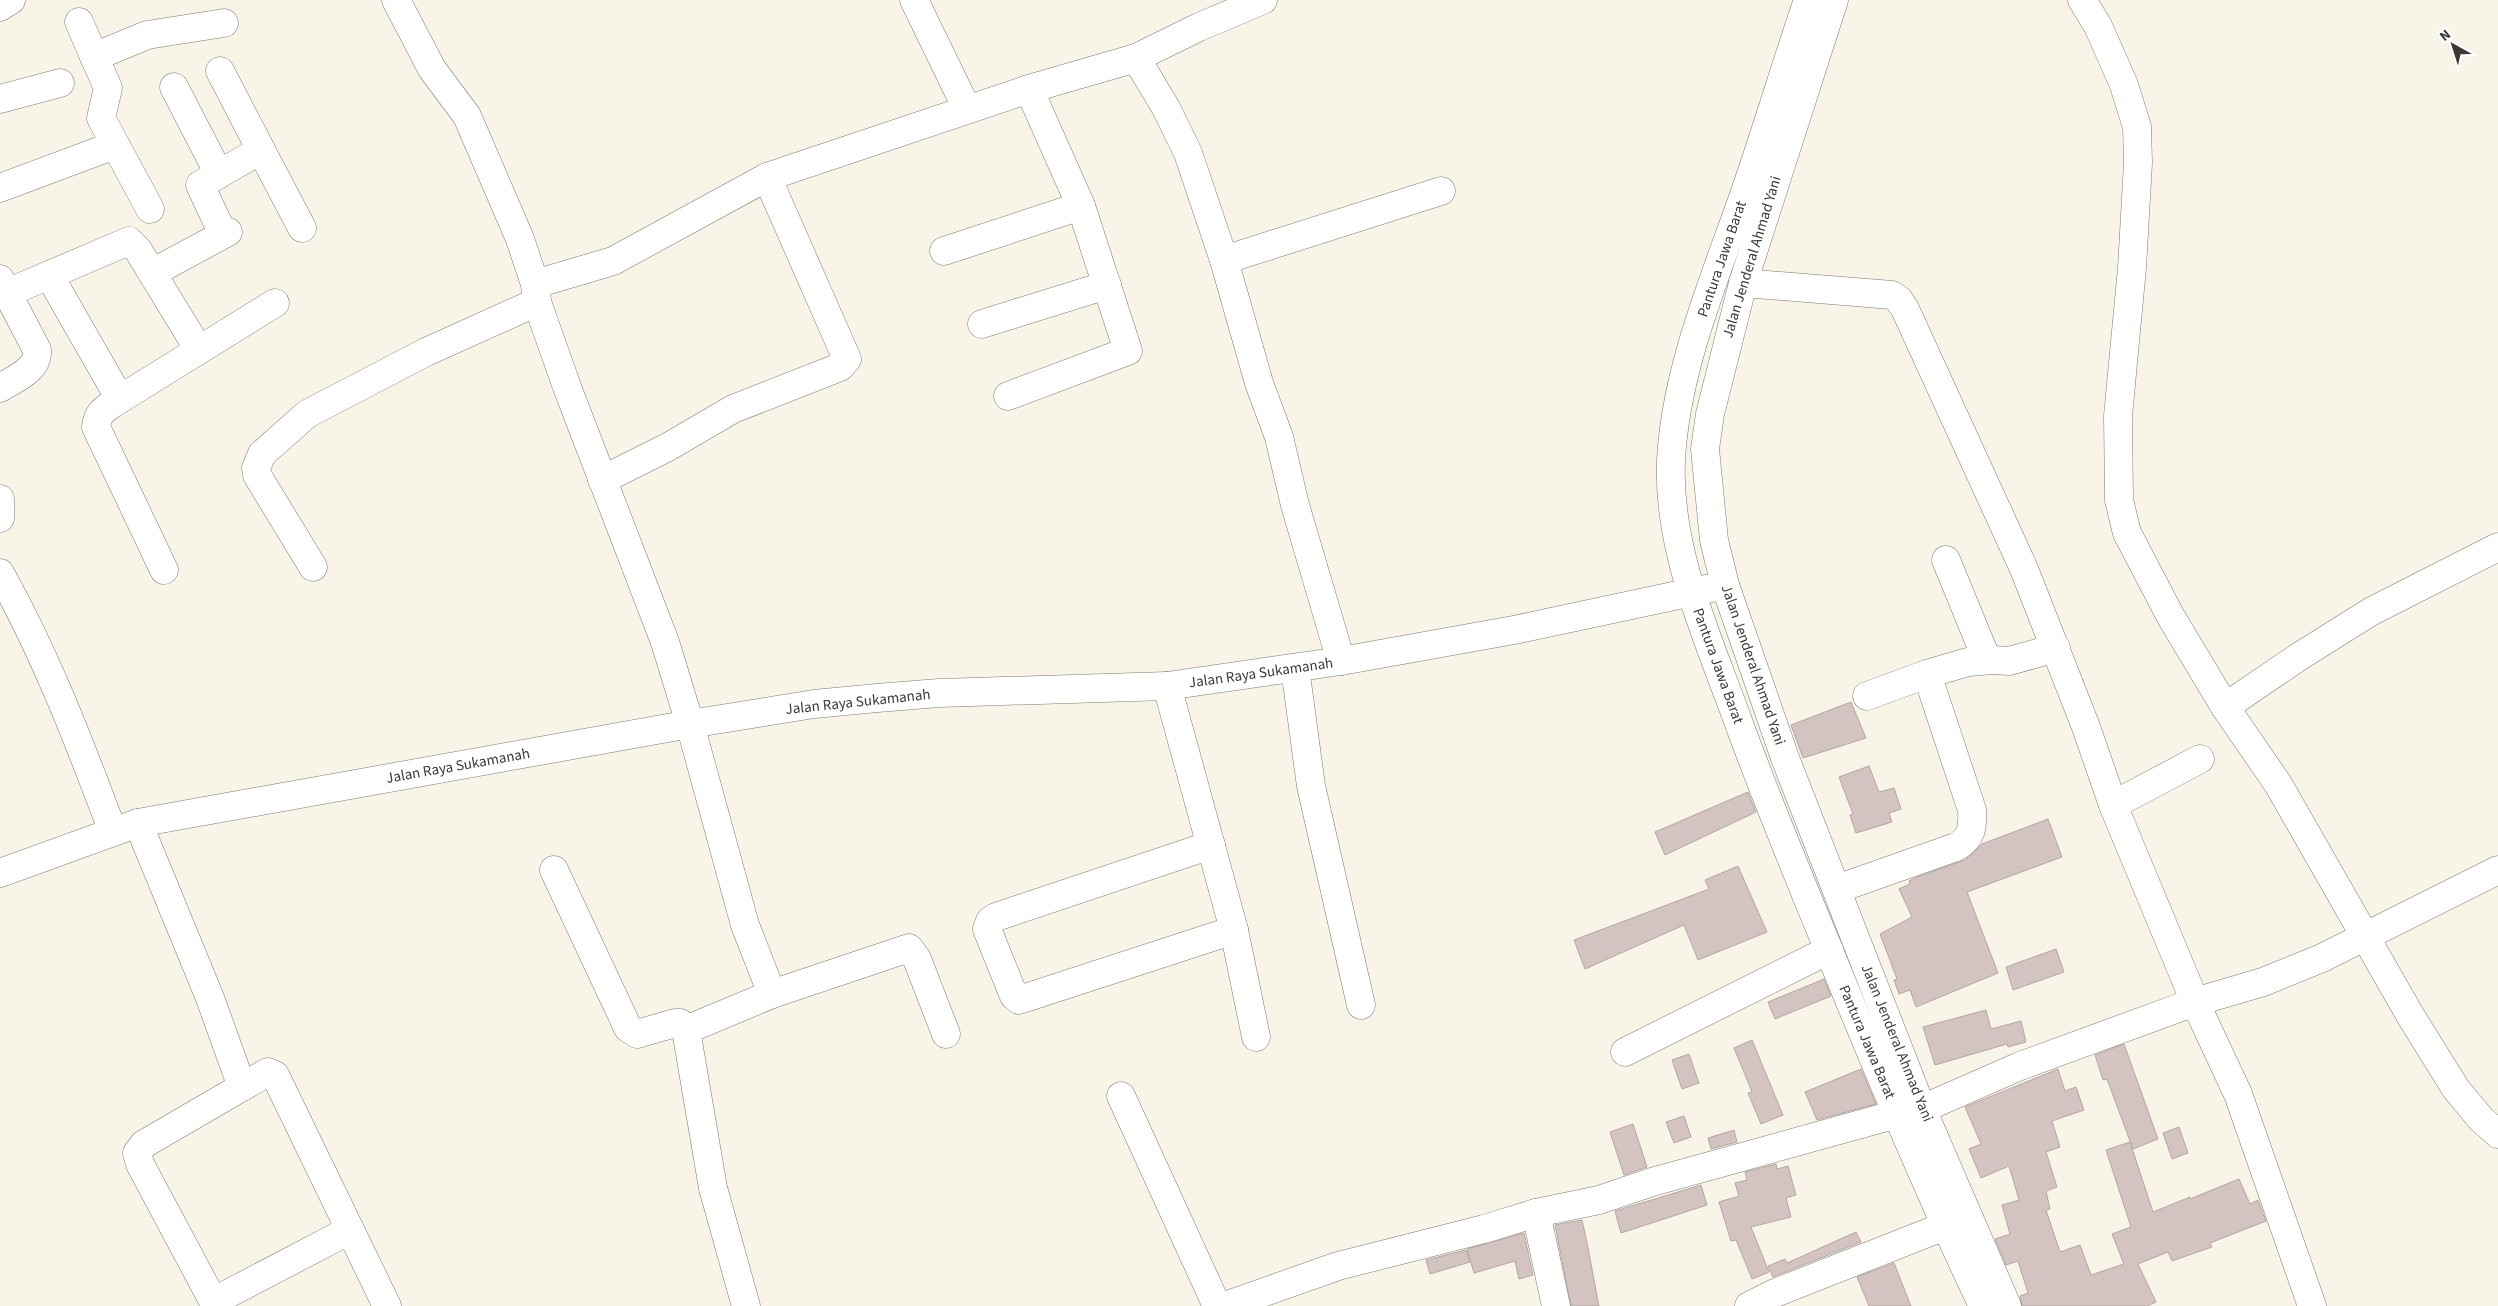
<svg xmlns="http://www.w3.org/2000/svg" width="2498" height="1306" font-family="'Source Sans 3',sans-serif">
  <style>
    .building { fill: #d4c4c1; stroke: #b4a6a3 }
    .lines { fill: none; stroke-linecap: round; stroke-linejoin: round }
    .minor-casing { stroke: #7c7a6e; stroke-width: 29 }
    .highway-casing { stroke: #7c7a6e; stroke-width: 29 }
    .minor { stroke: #fff; stroke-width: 28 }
    .highway { stroke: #fff; stroke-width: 28 }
    .labels { text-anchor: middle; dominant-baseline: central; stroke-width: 4; stroke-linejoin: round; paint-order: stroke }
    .street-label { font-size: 15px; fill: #393833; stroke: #fff }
  </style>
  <rect width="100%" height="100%" fill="#f8f5e8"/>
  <g class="building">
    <path d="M1851 702 1866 738 1803 758 1791 725Z"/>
    <path d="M1869 766 1879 792 1894 788 1901 809 1889 813 1892 822 1856 833 1850 815 1853 814 1839 777Z"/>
    <path d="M1748 792 1756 812 1665 855 1655 832Z"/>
    <path d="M2048 819 2062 857 1967 892 1998 973 1916 1007 1910 990 1899 994 1894 980 1897 979 1880 934 1912 917 1899 889 1910 884 1909 881 1917 877 1965 860 1982 844Z"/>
    <path d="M1738 866 1767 932 1698 960 1684 925 1585 969 1574 940 1709 889 1705 880Z"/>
    <path d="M2056 949 2064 972 2013 990 2006 967Z"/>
    <path d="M1824 979 1831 996 1775 1019 1768 1002Z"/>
    <path d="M1986 1010 1991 1029 2021 1021 2026 1042 2008 1047 2007 1044 1935 1065 1923 1027Z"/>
    <path d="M1752 1040 1783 1115 1761 1124 1748 1093 1752 1092 1734 1048Z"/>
    <path d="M2124 1044 2158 1139 2133 1149 2107 1079 2103 1080 2095 1055Z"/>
    <path d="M1689 1054 1699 1083 1682 1089 1672 1060Z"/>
    <path d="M1861 1069 1876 1104 1817 1120 1805 1092Z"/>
    <path d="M2058 1069 2065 1091 2076 1087 2084 1110 2052 1121 2060 1147 2046 1152 2057 1187 2046 1191 2050 1209 2046 1210 2060 1252 2080 1245 2091 1275 2124 1264 2112 1234 2131 1227 2106 1150 2130 1142 2153 1212 2190 1197V1199L2239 1179 2250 1204 2258 1200 2266 1221 2210 1243 2212 1247 2172 1261 2168 1252 2138 1264 2156 1302 2147 1306H2022L2020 1296 2028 1293 2018 1261 2006 1265 1995 1239 2010 1234 2002 1205 2019 1200 2009 1166 1981 1178 1969 1149 1981 1144 1965 1107Z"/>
    <path d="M1684 1116 1691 1137 1674 1143 1666 1122Z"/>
    <path d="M1633 1124 1647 1167 1624 1175 1610 1132Z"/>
    <path d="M2179 1127 2188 1153 2172 1159 2163 1133Z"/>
    <path d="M1734 1130 1737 1142 1711 1149 1708 1138Z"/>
    <path d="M1776 1164 1777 1169 1788 1166 1796 1195 1786 1198 1791 1217 1751 1227 1769 1272 1752 1279 1736 1240 1731 1241 1719 1202 1739 1196 1735 1183 1747 1180 1745 1172Z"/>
    <path d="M1701 1185 1707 1205 1621 1233 1615 1211Z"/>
    <path d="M1582 1220 1587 1243 1599 1306H1571L1555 1225Z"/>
    <path d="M1856 1232 1861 1242 1773 1277 1768 1266 1785 1259 1787 1263Z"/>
    <path d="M1524 1233 1533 1275 1519 1279 1515 1261 1474 1273 1467 1249Z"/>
    <path d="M1466 1250 1470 1262 1430 1274 1426 1260Z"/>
    <path d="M1894 1263 1911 1306H1869L1857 1277Z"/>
  </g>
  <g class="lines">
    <g class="minor-casing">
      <g id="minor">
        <path d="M396 0 432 69 467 116 520 239 535 284 537 302 567 387 665 642 690 724 745 925 772 994 686 1030 713 1188 746 1306"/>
        <path d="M914 0 967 109"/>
        <path d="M2082 0 2098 26 2124 85 2137 127 2138 163 2132 268 2118 416 2119 500 2127 533 2171 617 2225 707 2278 784 2410 1015 2456 1089 2481 1119 2498 1134"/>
        <path d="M0 7 11 0"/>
        <path d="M79 22 108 88 101 118 150 209"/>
        <path d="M94 57 147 35 224 23"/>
        <path d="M1136 58 1166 108 1188 153 1224 260 1259 383 1279 437 1295 505 1341 661"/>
        <path d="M220 71 261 150"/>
        <path d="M174 87 219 174"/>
        <path d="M0 99 60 83"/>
        <path d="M0 188 115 145"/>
        <path d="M223 234 200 185 261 150 302 228"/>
        <path d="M944 251 1081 206"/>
        <path d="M1224 260 1441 191"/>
        <path d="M152 273 228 232"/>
        <path d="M49 275 120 399"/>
        <path d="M0 279 37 350C39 370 14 379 0 388"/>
        <path d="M1743 283 1892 295 1899 300 1905 309 2024 569 2086 727 2113 805 2195 1002 2238 1094 2312 1306"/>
        <path d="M535 284 613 261 767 177 1029 89 1136 58 1199 27 1263 0"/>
        <path d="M7 293 129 241 138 250 199 350"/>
        <path d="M982 324 1107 285"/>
        <path d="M1008 396 1128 351 1081 206 1029 89"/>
        <path d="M602 480 668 447 733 409 840 367 847 359 767 177"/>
        <path d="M0 499V518"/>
        <path d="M1946 560 1987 660"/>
        <path d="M313 567 257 475 256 468 262 454 307 414 426 352 537 302"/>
        <path d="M164 570 96 427C97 415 102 411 112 404L275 303"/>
        <path d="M0 573C46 655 80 744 113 832"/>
        <path d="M1295 668 1311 786 1361 1005"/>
        <path d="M1167 686 1234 930 1256 1037"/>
        <path d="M1867 696 1927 674 1968 662 1993 660 2009 661 2056 648"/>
        <path d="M2225 707 2300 656 2372 611 2498 547"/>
        <path d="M2113 805 2200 759"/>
        <path d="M138 823 210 998 242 1087 144 1144 137 1153 140 1164 212 1299 220 1298 350 1230"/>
        <path d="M1211 845 996 917 990 921 987 929 1014 996 1019 1000 1234 930"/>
        <path d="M554 870 628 1028 637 1034 675 1023H680L686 1030"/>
        <path d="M0 873 138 823 690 724 814 704 877 698 939 693 1167 686 1341 661 1514 630 1725 585"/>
        <path d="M1837 889 1956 847C1972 838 1973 827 1972 810L1927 674"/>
        <path d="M772 994 909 948 917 959 946 1034"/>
        <path d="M1625 1052 1829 950"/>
        <path d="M242 1087 268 1072 275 1075 387 1306"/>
        <path d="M1121 1096 1217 1306"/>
        <path d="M1922 1109 2020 1066 2195 1002 2263 982 2322 958 2498 870"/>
        <path d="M1536 1213 1556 1306"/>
        <path d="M1225 1306 1338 1266 1484 1229 1536 1213 1599 1200 1652 1182 1897 1114"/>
        <path d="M1749 1306 1775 1293 1945 1226"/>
      </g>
    </g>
    <g class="highway-casing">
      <g id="highway">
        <path d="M1808 0C1786 64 1767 129 1745 192 1715 278 1676 368 1671 460 1667 550 1708 638 1738 721 1766 798 1797 873 1828 948 1877 1069 1927 1188 1983 1306"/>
        <path d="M1834 0 1743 283 1710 414 1705 449 1714 540 1725 585 1785 758 1922 1109 2007 1306"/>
      </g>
    </g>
    <use href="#minor" class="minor"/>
    <use href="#highway" class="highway"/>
  </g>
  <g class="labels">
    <g class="street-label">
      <text transform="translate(1752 257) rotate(-73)">Jalan Jenderal Ahmad Yani</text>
      <text transform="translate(1722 259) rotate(-71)">Pantura Jawa Barat</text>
      <text transform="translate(1753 665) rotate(71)">Jalan Jenderal Ahmad Yani</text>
      <text transform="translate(1718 666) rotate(70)">Pantura Jawa Barat</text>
      <text transform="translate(1261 673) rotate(-8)">Jalan Raya Sukamanah</text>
      <text transform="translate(858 702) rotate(-6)">Jalan Raya Sukamanah</text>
      <text transform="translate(458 766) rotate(-10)">Jalan Raya Sukamanah</text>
      <text transform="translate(1867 1042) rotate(67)">Pantura Jawa Barat</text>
      <text transform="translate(1897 1043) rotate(68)">Jalan Jenderal Ahmad Yani</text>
    </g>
  </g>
  <g transform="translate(2453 45) rotate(321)" stroke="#ffffff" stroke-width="4" paint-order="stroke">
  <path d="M0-4L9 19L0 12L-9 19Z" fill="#393833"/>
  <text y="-8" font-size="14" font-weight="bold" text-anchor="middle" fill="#393833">N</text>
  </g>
</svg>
